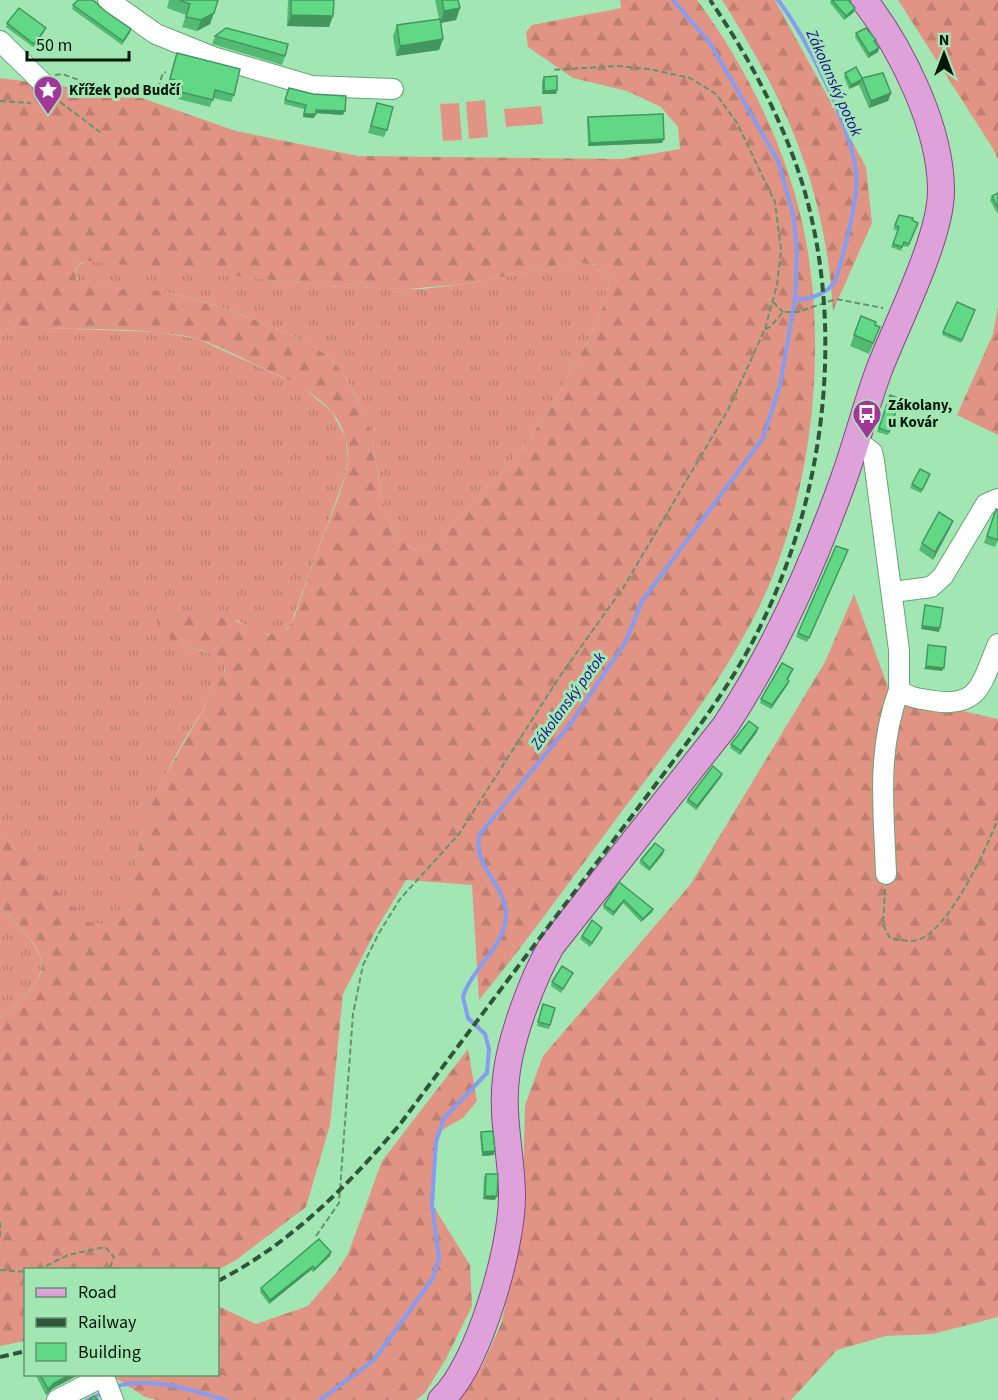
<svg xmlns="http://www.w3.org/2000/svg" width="998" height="1400" font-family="'Source Sans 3',sans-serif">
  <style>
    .grass { fill: url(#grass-tufts) }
    .forest { fill: url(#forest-firs); fill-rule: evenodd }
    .garden { fill: #e19484 }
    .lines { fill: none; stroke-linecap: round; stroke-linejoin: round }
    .stream { stroke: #859cf1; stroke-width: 4 }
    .minor-casing { stroke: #62a675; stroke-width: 22 }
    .major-casing { stroke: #83487e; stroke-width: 28 }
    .path { stroke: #62956e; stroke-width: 2; stroke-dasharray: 6 3; stroke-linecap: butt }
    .minor { stroke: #fff; stroke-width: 20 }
    .major { stroke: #dfa1d9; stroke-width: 26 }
    .rail { stroke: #30563a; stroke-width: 4; stroke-dasharray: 9 4.5; stroke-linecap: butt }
    .wall { fill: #53ba73 }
    .shaded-wall { fill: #43975e }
    .building { fill: #60d886; stroke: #43975e; stroke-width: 1.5 }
    .labels { text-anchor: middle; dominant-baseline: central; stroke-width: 6; stroke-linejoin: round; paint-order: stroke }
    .poi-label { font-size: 15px; font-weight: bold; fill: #001806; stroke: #a2e7b3; text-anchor: start }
    .water-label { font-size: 16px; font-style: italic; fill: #1a0b8d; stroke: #a2e7b3 }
  </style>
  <defs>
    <pattern id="grass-tufts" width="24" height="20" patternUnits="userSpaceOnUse" patternTransform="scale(1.5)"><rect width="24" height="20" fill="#e19484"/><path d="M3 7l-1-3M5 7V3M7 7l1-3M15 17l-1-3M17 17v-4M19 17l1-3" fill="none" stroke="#bf7f70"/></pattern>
    <pattern id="forest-firs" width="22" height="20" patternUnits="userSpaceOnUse" patternTransform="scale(1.5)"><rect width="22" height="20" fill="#e19484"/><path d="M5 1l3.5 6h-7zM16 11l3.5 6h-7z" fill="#bf7f70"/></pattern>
  </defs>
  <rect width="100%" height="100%" fill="#a2e7b3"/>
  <g class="grass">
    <path d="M95 261 341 287 423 289 465 284 577 263 601 265 609 280 606 299 588 341 550 409 520 451 434 545 420 551C379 542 380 468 371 436 364 410 352 384 335 363 315 337 200 298 165 292 137 287 106 292 79 282L75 275C76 263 84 261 95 261Z"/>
    <path d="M17 327 158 332 198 339 301 386 331 411 345 436 348 458 345 476 290 626C272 642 255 631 237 620L182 646 213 654 224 662V675C196 722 164 768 146 820 135 849 140 891 118 915 108 927 94 927 82 918L0 833V331Z"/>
    <path d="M0 907C49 957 61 969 0 1018Z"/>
  </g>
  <g class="forest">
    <path d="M620 0H697C739 56 774 124 794 191 834 324 816 503 750 625 714 692 668 751 622 811 575 874 529 939 479 1000L472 885 406 880 377 928 343 994 330 1125 306 1207 236 1260 218 1270H26L25 1341 0 1346V1018C61 969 50 957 0 907V833L87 921 97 925 111 921 127 901 145 820 162 781 225 672C225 648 192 652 176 643 167 638 162 631 157 622V618L171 615 227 617 268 635 288 629 294 618C304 589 314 560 325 532 333 509 346 484 348 459 350 403 293 382 252 363 230 352 208 340 185 336 129 326 73 331 17 327L0 331V78L136 96 236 131 358 156 621 159 680 149 678 127 661 107 627 91 573 78 528 47 526 32 532 25 621 8ZM88 261 341 287 406 289 465 284 577 263 601 265 609 280 606 299 588 341 550 409 520 451 434 545 420 551C377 542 380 460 369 427 361 404 350 382 335 363 314 336 201 299 165 292 138 286 106 292 80 282L76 279 75 270 80 263Z"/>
    <path d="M722 0H775L866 167 872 223 833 311C825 187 788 104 722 0Z"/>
    <path d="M898 0H998V159L992 147Z"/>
    <path d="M998 307V435L957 415 993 334Z"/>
    <path d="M854 594 891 695 998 719V1317L933 1334 886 1336 837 1350 791 1400H459L483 1364 501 1324 516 1261 522 1228 525 1105 543 1056 690 885 825 662Z"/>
    <path d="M468 1049 477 1101 463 1118 440 1131 433 1168 432 1204 470 1265 472 1306 446 1359 425 1393 416 1400H157L145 1397 111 1375 218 1374V1306L256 1324 308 1306 336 1273 348 1254 382 1161Z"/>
  </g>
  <g class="garden">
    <path d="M485 100 488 137 469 139 466 102Z"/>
    <path d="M459 103 462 140 443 141 440 104Z"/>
    <path d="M541 106 543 124 506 127 504 109Z"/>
  </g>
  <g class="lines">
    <g class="stream">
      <path d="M673 0 710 43 778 161 793 214 797 250 795 300"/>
      <path d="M115 1387C149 1375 193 1391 226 1400"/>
      <path d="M87 1400 103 1393"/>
      <path d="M320 1400 374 1360 433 1278 439 1258 432 1204 436 1142 444 1118 487 1073 489 1049 485 1034 468 1018 463 997C471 969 506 946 506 915 507 886 470 864 480 834L571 723 625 643 642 601 763 438 780 385 795 300C811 299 825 295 835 282 843 256 860 196 856 170 848 121 808 40 778 0"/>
    </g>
    <g class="minor-casing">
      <g id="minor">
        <path d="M108 0 156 34 213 57 312 86 393 89"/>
        <path d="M0 41 42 82 45 94"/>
        <path d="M856 440 872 452 874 461 899 650V690C909 698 921 699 934 701 981 709 982 680 998 644"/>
        <path d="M893 592 931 587 943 576 986 504 998 499"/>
        <path d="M886 874C884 809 876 752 899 690"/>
        <path d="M57 1400 98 1379 106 1382 113 1400"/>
      </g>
    </g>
    <g class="major-casing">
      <path id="major" d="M441 1400C479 1365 512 1247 512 1196 512 1157 501 1118 506 1078 510 1039 532 979 552 945L725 726C776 649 813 565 844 478 857 442 866 405 879 370 897 323 941 238 941 191 941 128 902 49 864 0"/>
    </g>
    <g class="path">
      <path d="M55 75 62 74C76 79 146 105 156 91 159 87 161 78 163 73L166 72"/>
      <path d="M0 101 31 103"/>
      <path d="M60 102 100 132"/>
      <path d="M773 302 783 312"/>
      <path d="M765 329 770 327 783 312H798L836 299 883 308"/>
      <path d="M885 889 883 925 890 938C899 940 908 942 918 940 948 931 988 847 998 818"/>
      <path d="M0 1222V1238"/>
      <path d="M316 1236 339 1203 353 1014 363 965 379 933 400 899 459 834 560 676 623 588 728 410 765 329 777 285 781 250 775 202 737 123 716 94 690 78 649 69 618 66 551 70"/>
      <path d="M0 1270 26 1272"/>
      <path d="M38 1270 68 1255 105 1247 114 1257 109 1270"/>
    </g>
    <use href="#minor" class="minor"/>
    <use href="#major" class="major"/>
    <g class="rail">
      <path d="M218 1281C290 1244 349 1185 401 1123 477 1020 555 918 632 816 677 755 728 694 761 625 825 494 845 330 804 189 784 122 749 57 710 0"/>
      <path d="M0 1357 26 1351"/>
    </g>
  </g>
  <g class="wall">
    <path d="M169 0H218L210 24 197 31 182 27 186 15 167 8Z"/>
    <path d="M288 0H334L329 27 287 26Z"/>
    <path d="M435 0H458L460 8 456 20 440 23 443 39 439 50 396 56 393 36 397 25 439 19Z"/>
    <path d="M831 0 854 12 844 20 830 3Z"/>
    <path d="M73 5 105 11 131 29 130 33 122 45 72 9Z"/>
    <path d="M7 23 44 32 33 47 6 27Z"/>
    <path d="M856 33 876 40 875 42 878 52 868 58 855 37Z"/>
    <path d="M215 36 285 56 282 65 212 44Z"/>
    <path d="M177 53 234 95 231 102 213 98 210 107 178 99 181 89 167 86Z"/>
    <path d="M845 73 862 78 891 93 888 101 869 108 859 85 860 84 849 89 844 77Z"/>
    <path d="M544 77 557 90 556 94H542V81Z"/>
    <path d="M287 91 343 115 316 113 314 118 303 117 304 109 284 104Z"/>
    <path d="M377 103 387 130 384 137 368 133Z"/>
    <path d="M588 117 664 139 662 143 588 146 587 120Z"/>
    <path d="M998 193V212L997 213 990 200 992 196Z"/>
    <path d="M899 215 918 223 908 247 903 246 901 251 891 247 898 231 893 229Z"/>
    <path d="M957 302 975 310 961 343 942 335Z"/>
    <path d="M861 316 875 325 876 338 869 354 850 346Z"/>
    <path d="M890 395 900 399 888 435 877 432Z"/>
    <path d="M929 478 921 493 910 488 912 484Z"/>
    <path d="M996 509 998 540 995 547 984 543Z"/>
    <path d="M950 528 933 560 919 550 922 543Z"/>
    <path d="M836 546 848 550 807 642 796 637Z"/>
    <path d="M793 669 788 680V684L771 709 760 703 761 699Z"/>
    <path d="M757 732 740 755 730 748 731 744Z"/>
    <path d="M721 777 696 810 686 802 688 799Z"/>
    <path d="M664 850 663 854 649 871 639 863 641 860Z"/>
    <path d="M619 882 653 909 652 912 641 922 623 903 613 916 603 908 604 905Z"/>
    <path d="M601 931 590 947 580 939 582 936Z"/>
    <path d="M573 973 561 993 551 986 552 982Z"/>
    <path d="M543 1004 555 1008 549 1029 537 1026Z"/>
    <path d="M481 1132 494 1155 482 1156 480 1136Z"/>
    <path d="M486 1174 495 1200 483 1199 484 1177Z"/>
    <path d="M331 1252 330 1256 313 1272 311 1270 269 1304 260 1292 261 1288Z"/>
    <path d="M35 1374H80L52 1389 46 1395Z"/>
  </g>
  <g class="shaded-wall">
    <path d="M460 8 456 20 440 23 444 11Z"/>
    <path d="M855 8 854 12 844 20 846 16Z"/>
    <path d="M214 13 210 24 197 31 201 20Z"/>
    <path d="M291 15 333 16 329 27 287 26Z"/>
    <path d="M46 28 44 32 33 47 34 44Z"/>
    <path d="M443 39 439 50 396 56 400 46Z"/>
    <path d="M879 48 878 52 868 58 869 54Z"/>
    <path d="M861 80 860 84 849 89 851 85Z"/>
    <path d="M557 90 556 94H542L544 91Z"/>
    <path d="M891 93 888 101 869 108 871 101Z"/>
    <path d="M316 110 345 111 343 115 315 113Z"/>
    <path d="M304 114H316L314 118 303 117Z"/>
    <path d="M664 139 662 143 588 146 590 143Z"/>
    <path d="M953 521 950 528 933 560 935 552Z"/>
    <path d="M922 626 940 628 939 632 921 629Z"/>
    <path d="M926 666 944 668 942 671 924 669Z"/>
    <path d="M789 681 788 684 771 709 772 705Z"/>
    <path d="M758 728 757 732 740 755 741 751Z"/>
    <path d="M722 774 721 777 696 810 697 806Z"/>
    <path d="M664 850 663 854 649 871 650 868Z"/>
    <path d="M624 900 623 903 613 916 614 912Z"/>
    <path d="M653 909 652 912 641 922 643 919Z"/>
    <path d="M495 1151 494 1155 482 1156 483 1152Z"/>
    <path d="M485 1196H497L495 1200 483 1199Z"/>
    <path d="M331 1252 330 1256 313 1272 315 1269Z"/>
    <path d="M313 1266 311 1270 269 1304 270 1300Z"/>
    <path d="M71 1374H80L52 1389 46 1395 48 1389 54 1383Z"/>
  </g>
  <g class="building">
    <path d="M78 0H93L105 11 131 29 123 41 73 5Z"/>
    <path d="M179 0H218L214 13 201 20 186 17 190 4Z"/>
    <path d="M291 0H334L333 16 291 15Z"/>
    <path d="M442 0H458L460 8 444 11Z"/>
    <path d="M832 0H848L855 8 846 16Z"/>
    <path d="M19 8 46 28 34 44 7 23Z"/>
    <path d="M440 19 443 39 400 46 397 25Z"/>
    <path d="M226 28 288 44 285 56 215 36Z"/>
    <path d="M866 28 876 40 874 41 879 48 869 54 856 33Z"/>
    <path d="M177 53 240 69 234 95 215 90 213 100 181 92 183 82 170 79Z"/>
    <path d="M856 67 862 78 861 80 851 85 845 73Z"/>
    <path d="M883 73 891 93 871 101 862 78Z"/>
    <path d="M557 76V90L544 91V77Z"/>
    <path d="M289 88 313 94 346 96 345 111 316 110V114H304L306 105 285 100Z"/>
    <path d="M377 103 393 107 387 130 371 126Z"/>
    <path d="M663 114 664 139 590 143 588 117Z"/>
    <path d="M998 193V208L992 196Z"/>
    <path d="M899 215 913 218 912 220 918 223 909 244 904 242 902 247 893 244 899 227 895 225Z"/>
    <path d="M957 302 975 310 962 340 943 332Z"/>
    <path d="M861 316 876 322 875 325 880 327 873 343 854 335Z"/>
    <path d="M890 395 900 399 889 432 879 428Z"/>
    <path d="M920 469 930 474 922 490 912 484Z"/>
    <path d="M996 509 998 510V540L987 536Z"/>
    <path d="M939 512 953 521 935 552 922 543Z"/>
    <path d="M836 546 848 550 809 638 798 633Z"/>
    <path d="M925 605 943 608 940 628 922 626Z"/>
    <path d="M928 645 946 647 944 668 926 666Z"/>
    <path d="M782 663 793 669 787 679 789 681 772 705 761 699Z"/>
    <path d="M749 721 758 728 741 751 731 744Z"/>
    <path d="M713 766 722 774 697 806 688 799Z"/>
    <path d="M655 843 664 850 650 868 641 860Z"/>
    <path d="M619 882 653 909 643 919 624 900 614 912 604 905Z"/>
    <path d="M592 920 602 928 592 943 582 936Z"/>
    <path d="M562 966 573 973 563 989 552 982Z"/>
    <path d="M543 1004 555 1008 550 1025 538 1022Z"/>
    <path d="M493 1131 495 1151 483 1152 481 1132Z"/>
    <path d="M486 1174H498L497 1196H485Z"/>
    <path d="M319 1239 331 1252 315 1269 313 1266 270 1300 261 1288Z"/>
    <path d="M40 1374H71L54 1383 48 1389Z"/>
    <path d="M94 1396 98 1400H89Z"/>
  </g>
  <defs>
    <g id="sight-pin" transform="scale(1.5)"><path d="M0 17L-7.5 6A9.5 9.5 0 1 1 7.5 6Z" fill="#a13798" stroke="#a2e7b3"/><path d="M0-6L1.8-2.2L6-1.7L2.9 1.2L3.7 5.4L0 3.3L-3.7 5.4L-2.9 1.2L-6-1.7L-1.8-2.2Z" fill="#fff"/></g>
    <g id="bus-pin" transform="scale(1.5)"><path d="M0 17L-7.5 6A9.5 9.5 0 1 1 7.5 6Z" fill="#a13798" stroke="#a2e7b3"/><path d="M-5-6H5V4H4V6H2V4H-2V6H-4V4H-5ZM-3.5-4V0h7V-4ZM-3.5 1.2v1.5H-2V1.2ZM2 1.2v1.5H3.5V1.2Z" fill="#fff"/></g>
  </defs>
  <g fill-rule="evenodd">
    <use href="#sight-pin" x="48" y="90"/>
    <use href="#bus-pin" x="867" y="414"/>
  </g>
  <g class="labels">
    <g class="poi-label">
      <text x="69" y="90">Křížek pod Budčí</text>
      <text x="888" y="405">Zákolany,<tspan x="888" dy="17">u Kovár</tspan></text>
    </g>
    <g class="water-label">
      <text transform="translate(834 83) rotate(66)">Zákolanský potok</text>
      <text transform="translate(568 701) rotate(-54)">Zákolanský potok</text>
    </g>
  </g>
  <rect x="24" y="1268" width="195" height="108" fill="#a2e7b3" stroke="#61946e" stroke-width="1.5"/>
  <rect x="36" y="1288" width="30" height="9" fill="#dfa1d9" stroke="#61946e" stroke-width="1.5"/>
  <text x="78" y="1298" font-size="18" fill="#001806">Road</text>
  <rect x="36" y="1318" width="30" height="9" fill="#30563a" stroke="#61946e" stroke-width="1.5"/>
  <text x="78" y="1328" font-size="18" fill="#001806">Railway</text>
  <rect x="36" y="1343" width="30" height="18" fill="#60d886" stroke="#61946e" stroke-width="1.5"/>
  <text x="78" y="1358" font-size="18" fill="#001806">Building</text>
  <g transform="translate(944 54)" stroke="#a2e7b3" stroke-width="4.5" paint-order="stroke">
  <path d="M0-4.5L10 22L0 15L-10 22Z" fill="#001806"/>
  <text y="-9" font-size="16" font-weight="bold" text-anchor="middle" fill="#001806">N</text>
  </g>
  <path d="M27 51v9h102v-9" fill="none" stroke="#001806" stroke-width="3"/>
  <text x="36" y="51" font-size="18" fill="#001806" stroke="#a2e7b3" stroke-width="4.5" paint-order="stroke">50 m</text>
</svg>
